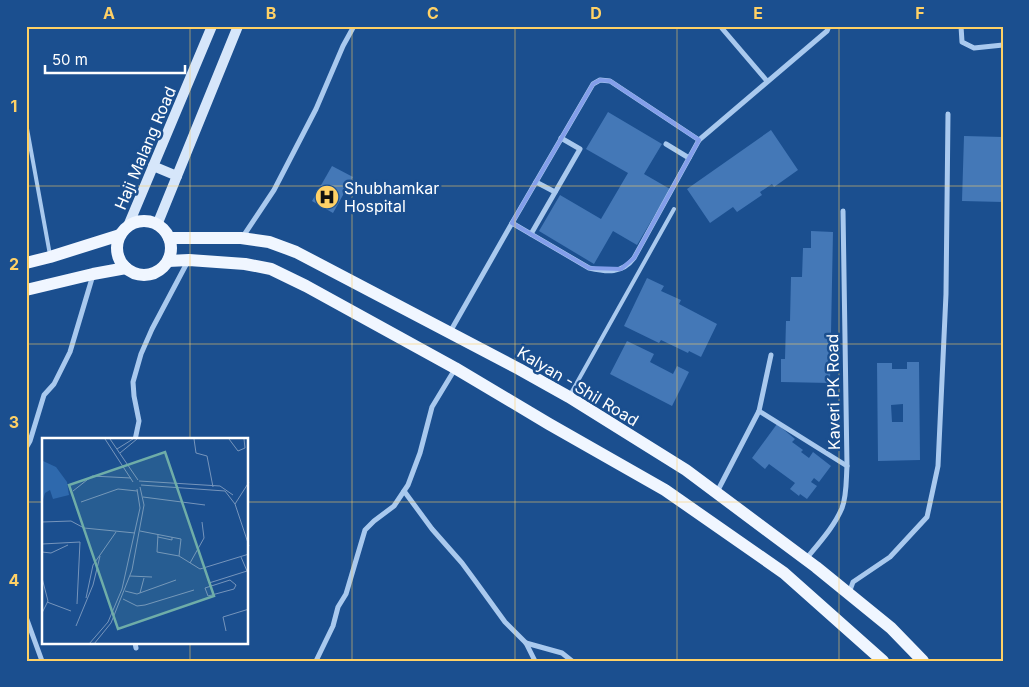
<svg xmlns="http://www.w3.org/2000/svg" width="1029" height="687" font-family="Inter,sans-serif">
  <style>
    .building { fill: #4478b7; fill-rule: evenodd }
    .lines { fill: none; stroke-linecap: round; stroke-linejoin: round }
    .lane { stroke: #a9c9ee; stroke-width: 4 }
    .street { stroke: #a9c9ee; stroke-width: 5 }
    .secondary { stroke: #d6e6fa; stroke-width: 10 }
    .primary { stroke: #f0f6ff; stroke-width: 12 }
    .marked { fill: none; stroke: #839eea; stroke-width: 4; stroke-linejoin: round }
    .grid { fill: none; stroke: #ffd166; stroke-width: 1; stroke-opacity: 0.55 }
    .labels { text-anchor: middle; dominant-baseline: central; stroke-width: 5; stroke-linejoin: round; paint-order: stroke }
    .street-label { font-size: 16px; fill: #fff; stroke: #1b4f8f }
    .poi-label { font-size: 16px; fill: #fff; stroke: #1b4f8f; text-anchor: start }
    .inset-road { fill: none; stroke: #7695bc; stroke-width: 1 }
    .view { fill: #6fada8; fill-opacity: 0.15; stroke: #6fada8; stroke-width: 2.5 }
    .inset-edge { fill: none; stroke: #fff; stroke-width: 2.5 }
    .neatline { fill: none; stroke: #ffd166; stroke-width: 2 }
    .grid-label { font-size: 16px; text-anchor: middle; font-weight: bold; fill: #ffd166 }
  </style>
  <rect width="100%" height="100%" fill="#1b4f8f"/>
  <g class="building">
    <path d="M608 112 662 144 644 174 670 189 637 245 613 231 594 264 539 231 560 195 601 219 628 173 586 149Z"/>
    <path d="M771 130 798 170 774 187 772 184 760 192 762 195 737 212 733 207 710 223 687 189Z"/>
    <path d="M964 136 1003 137V202L962 201Z"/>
    <path d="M332 166 353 177 333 213 312 201Z"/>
    <path d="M811 231 833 232 830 383 781 382V359H785L786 321H790L791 277H802L803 248H811Z"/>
    <path d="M647 278 664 286 661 291 681 300 679 304 717 324 701 357 689 351 688 353 661 340 659 343 624 326Z"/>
    <path d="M627 341 654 354 650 362 673 374 677 366 689 372 672 406 610 374Z"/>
    <path d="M907 362H919L920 460 878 461 877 363H892V369H907ZM903 404V422H892L891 405Z"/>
    <path d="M777 424 795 439 792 442 803 450 801 452 809 458 813 452 831 466 819 482 814 478 811 482 817 486 807 499 800 494 799 496 790 489 795 483 769 464 765 469 752 458Z"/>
  </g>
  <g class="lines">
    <g class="lane">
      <path d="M26 123 50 255"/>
      <path d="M570 395 674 209"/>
    </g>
    <g class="street">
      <path d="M720 26 767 81"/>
      <path d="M961 26 962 42 974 48 1003 45"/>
      <path d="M666 144 689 158"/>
      <path d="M536 182 555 192"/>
      <path d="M512 223 589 268C607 272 622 274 634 258L699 140 827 31 829 26"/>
      <path d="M531 234 580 149 561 138"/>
      <path d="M242 238 274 190 316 109 343 46 354 26"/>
      <path d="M450 332 512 223 593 84 600 80 610 81 699 140"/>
      <path d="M759 411 847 466"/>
      <path d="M135 440 139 421 134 396 133 382 141 354 152 329 188 261"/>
      <path d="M26 448 30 441 44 395 54 384 70 352 93 275"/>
      <path d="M404 491 432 529 462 563 476 582 505 622 526 643 535 661"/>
      <path d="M717 492 759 411 771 355"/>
      <path d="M806 559C819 543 834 527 842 508 847 495 846 480 847 466L843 211"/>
      <path d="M849 593 853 582 890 557 927 517 938 466 946 294 948 114"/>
      <path d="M26 617 42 661"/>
      <path d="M135 643 136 648"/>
      <path d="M526 643 562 653 572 661"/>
      <path d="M316 661 333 626 338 607 346 594 365 530 374 521 394 506 408 485 420 453 432 407 455 369"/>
    </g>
    <g class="secondary">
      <path d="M153 166 177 176"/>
      <path d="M157 225 238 26"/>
      <path d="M128 226 212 26"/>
    </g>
    <g class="primary">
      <circle cx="144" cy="248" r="27"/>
      <path d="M169 238H241L269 242 296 252 519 369 569 397 686 470 816 567 891 628 923 661"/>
      <path d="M168 261 189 260 245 264 271 269 306 286 455 368 549 424 665 490 784 573 883 661"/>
      <path d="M26 263 50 257 120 235"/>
      <path d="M26 290 93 274 126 268"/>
    </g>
  </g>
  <path class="marked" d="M600 80 610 81 699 140 634 258 621 269 589 268 512 223 593 84Z"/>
  <path class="grid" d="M190 26V440M352 26V661M515 26V661M677 26V661M839 26V661M26 186H1003M26 344H1003M26 502H44M248 502H1003M190 643V661"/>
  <defs>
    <g id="hospital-disc" transform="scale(1.25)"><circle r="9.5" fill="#ffd166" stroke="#1b4f8f"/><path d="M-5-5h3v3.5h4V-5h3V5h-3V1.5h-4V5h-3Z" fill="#111"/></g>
  </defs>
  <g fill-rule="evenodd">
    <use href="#hospital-disc" x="327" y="197"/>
  </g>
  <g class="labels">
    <g class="street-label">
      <text transform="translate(145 148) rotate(-67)">Haji Malang Road</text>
      <text transform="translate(578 386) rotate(31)">Kalyan - Shil Road</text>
      <text transform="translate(833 392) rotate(-91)">Kaveri PK Road</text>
    </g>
    <g class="poi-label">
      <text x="344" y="188">Shubhamkar<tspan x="344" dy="18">Hospital</tspan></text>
    </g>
  </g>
  <g transform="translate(42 438)">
    <rect width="206" height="206" fill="#1b4f8f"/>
    <path d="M1 23 14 29 25 44 27 57 11 61 8 52 3 55 0 65Z" fill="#2e69ad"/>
    <path class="inset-road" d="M63 1 91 44M68 1 96 42M152 1 154 15 165 18 171 49M187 1 196 13 203 10 202 1M75 11 91 1M78 15 95 1M97 43 178 48 191 57M99 47 183 53 193 66 207 108M31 53 50 38 89 40M101 59 163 67M39 64 76 51 95 53M193 66 207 44M0 84 29 83 42 90 93 95M98 93 139 101 137 118M116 96 115 114 137 118 158 131 207 116M116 99 130 102V99M0 106 38 104 35 166M0 114 9 115 26 107M148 125 162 100 160 84M163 131 167 145 205 133 199 119M88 138 110 139M0 140 6 163 0 175M188 142 194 147 192 151 166 158 163 150ZM83 153 95 156 134 142M98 155 102 140M44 160 51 127 74 94M81 161 95 168 103 167 152 152M5 164 29 173M34 188 51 147 58 118M184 193 181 179 207 171M47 206 66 184 80 151 98 70 95 51M52 206 69 185 90 132 102 67 98 49"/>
    <path class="view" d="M123 14 172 158 76 191 27 47Z"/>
    <rect width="206" height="206" class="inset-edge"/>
  </g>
  <rect width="1029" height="687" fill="none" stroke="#1b4f8f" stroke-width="55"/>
  <path d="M45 65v8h140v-8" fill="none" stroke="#ffffff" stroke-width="2.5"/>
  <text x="52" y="65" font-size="15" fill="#ffffff" stroke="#1b4f8f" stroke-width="4" paint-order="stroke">50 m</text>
  <rect x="28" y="28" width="974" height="632" class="neatline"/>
  <g class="grid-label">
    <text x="109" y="19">A</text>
    <text x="271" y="19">B</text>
    <text x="433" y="19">C</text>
    <text x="596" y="19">D</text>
    <text x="758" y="19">E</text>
    <text x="920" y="19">F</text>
    <text x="14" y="112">1</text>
    <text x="14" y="270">2</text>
    <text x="14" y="428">3</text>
    <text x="14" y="586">4</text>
  </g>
</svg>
